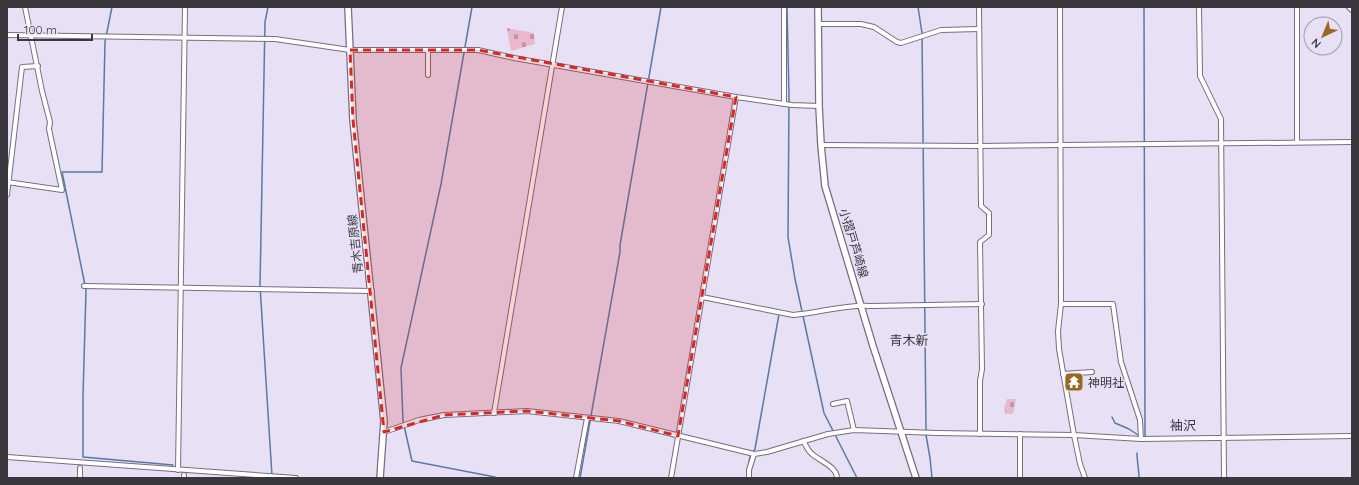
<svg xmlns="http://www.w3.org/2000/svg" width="1359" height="485" font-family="Quicksand,'Noto Sans JP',sans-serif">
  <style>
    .cemetery { fill: url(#cemetery-stones) }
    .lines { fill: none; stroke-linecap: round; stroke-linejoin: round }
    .stream { stroke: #577aa6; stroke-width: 1.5 }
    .minor-casing { stroke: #756e80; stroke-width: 6 }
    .secondary-casing { stroke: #756e80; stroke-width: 8 }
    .minor { stroke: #fff; stroke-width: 4 }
    .secondary { stroke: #fff; stroke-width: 5.5 }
    .marked { fill: #d62828; fill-opacity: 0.2; stroke: #d62828; stroke-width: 3; stroke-dasharray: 8 5; stroke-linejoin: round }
    .labels { text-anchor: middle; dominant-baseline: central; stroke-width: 3; stroke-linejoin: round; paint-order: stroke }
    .street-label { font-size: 12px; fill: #3a373f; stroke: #e8e0f5 }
    .poi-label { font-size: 12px; fill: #3a373f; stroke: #e8e0f5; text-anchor: start }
    .neighbourhood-label { font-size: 13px; fill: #3a373f; stroke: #e8e0f5 }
  </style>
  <defs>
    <pattern id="cemetery-stones" width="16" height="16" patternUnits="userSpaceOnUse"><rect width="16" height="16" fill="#eab7cb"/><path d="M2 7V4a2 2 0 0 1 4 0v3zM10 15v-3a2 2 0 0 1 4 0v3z" fill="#bf96a6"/></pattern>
  </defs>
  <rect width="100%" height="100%" fill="#e8e0f5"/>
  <g class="cemetery">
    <path d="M507 28 534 33 535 44 511 51Z"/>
    <path d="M1007 399H1016L1013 414H1006L1004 409Z"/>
  </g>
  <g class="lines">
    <g class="stream">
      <path d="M112 7 105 42 102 172H62L86 290 83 396V457L173 465"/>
      <path d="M268 7 265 22 260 286 272 476"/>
      <path d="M472 7 441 184 401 368 403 421 412 461 495 477V478"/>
      <path d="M787 7 789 96 788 237 795 279 824 413 857 478"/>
      <path d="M918 7 922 33 926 431"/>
      <path d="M1144 7 1145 437"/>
      <path d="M1112 417 1115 423 1129 429 1138 435"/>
      <path d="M926 435 930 458 932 478"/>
      <path d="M1137 453C1137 462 1139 470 1139 478"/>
      <path d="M748 467 750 457 755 449 779 314"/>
      <path d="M580 478 620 252V245L661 7"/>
      <path d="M747 478V470"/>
    </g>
    <g class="minor-casing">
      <g id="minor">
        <path d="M784 7V104"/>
        <path d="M979 7 981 206 989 213V235L980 242 982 369 980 381V434"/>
        <path d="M1060 7 1061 304 1058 331 1059 349 1074 435 1080 464 1085 478"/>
        <path d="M1199 7 1200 76 1221 119 1224 478"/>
        <path d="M818 24H861L874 27 897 42 901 43 941 30 979 29"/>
        <path d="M7 35 275 39 350 50H478L514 58 736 97 792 105 819 106"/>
        <path d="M428 51V75"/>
        <path d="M1297 142V7"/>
        <path d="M821 145 980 146 1352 142"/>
        <path d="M7 182 62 190 49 129 50 122 42 91 25 7"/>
        <path d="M7 195 22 67 38 66"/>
        <path d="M84 286 372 291"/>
        <path d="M702 297 793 315C819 313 845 304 871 306L982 304"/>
        <path d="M1061 304H1113L1121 362 1140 420 1141 439"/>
        <path d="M1063 374 1092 372"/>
        <path d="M833 404 847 401 854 430"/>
        <path d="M494 413 562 7"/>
        <path d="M384 432 419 420 444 415 527 411 619 421 754 454 767 452 828 434 854 430 937 433 1074 435 1141 439 1352 436"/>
        <path d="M1020 434V478"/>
        <path d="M803 441C806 445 808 451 812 454 820 461 837 467 837 478"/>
        <path d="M7 457 296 478"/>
        <path d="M178 470 185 7"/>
        <path d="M184 475V478"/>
        <path d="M80 478V468"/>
        <path d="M576 478 587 418"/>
        <path d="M671 478 736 97"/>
        <path d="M749 478V470L754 454"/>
      </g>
    </g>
    <g class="secondary-casing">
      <g id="secondary">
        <path d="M348 7 353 120 384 421 380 478"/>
        <path d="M818 7 819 106 821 145 825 186 873 346 916 478"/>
        <path d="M1350 7 1352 9"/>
      </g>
    </g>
    <use href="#minor" class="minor"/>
    <use href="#secondary" class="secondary"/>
  </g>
  <path class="marked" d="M350 50H478L736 97 678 436 619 421 527 411 444 415 384 432 353 120Z"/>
  <defs>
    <g id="temple-square" transform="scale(1)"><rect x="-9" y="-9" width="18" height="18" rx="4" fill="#9b661d" stroke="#e8e0f5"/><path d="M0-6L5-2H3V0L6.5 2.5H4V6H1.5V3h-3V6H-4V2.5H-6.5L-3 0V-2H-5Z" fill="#fff"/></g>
  </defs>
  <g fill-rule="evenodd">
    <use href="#temple-square" x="1074" y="382"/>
  </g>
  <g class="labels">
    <g class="street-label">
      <text transform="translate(854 243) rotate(73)">小摺戸芦崎線</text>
      <text transform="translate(355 244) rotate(-96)">青木吉原線</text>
    </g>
    <g class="poi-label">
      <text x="1088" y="382">神明社</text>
    </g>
    <g class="neighbourhood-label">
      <text x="909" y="340">青木新</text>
      <text x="1183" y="425">袖沢</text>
    </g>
  </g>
  <rect width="1359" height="485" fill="none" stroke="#3a373f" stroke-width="16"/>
  <g transform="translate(1323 36) rotate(224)"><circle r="19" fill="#e8e0f5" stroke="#a29cac"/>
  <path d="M0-3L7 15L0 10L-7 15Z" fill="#9b661d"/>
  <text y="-6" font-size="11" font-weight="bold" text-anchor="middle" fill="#3a373f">N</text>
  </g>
  <path d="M18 34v6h74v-6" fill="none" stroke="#3a373f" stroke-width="2"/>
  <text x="24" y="34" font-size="12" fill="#3a373f" stroke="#e8e0f5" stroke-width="3" paint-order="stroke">100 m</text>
</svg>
